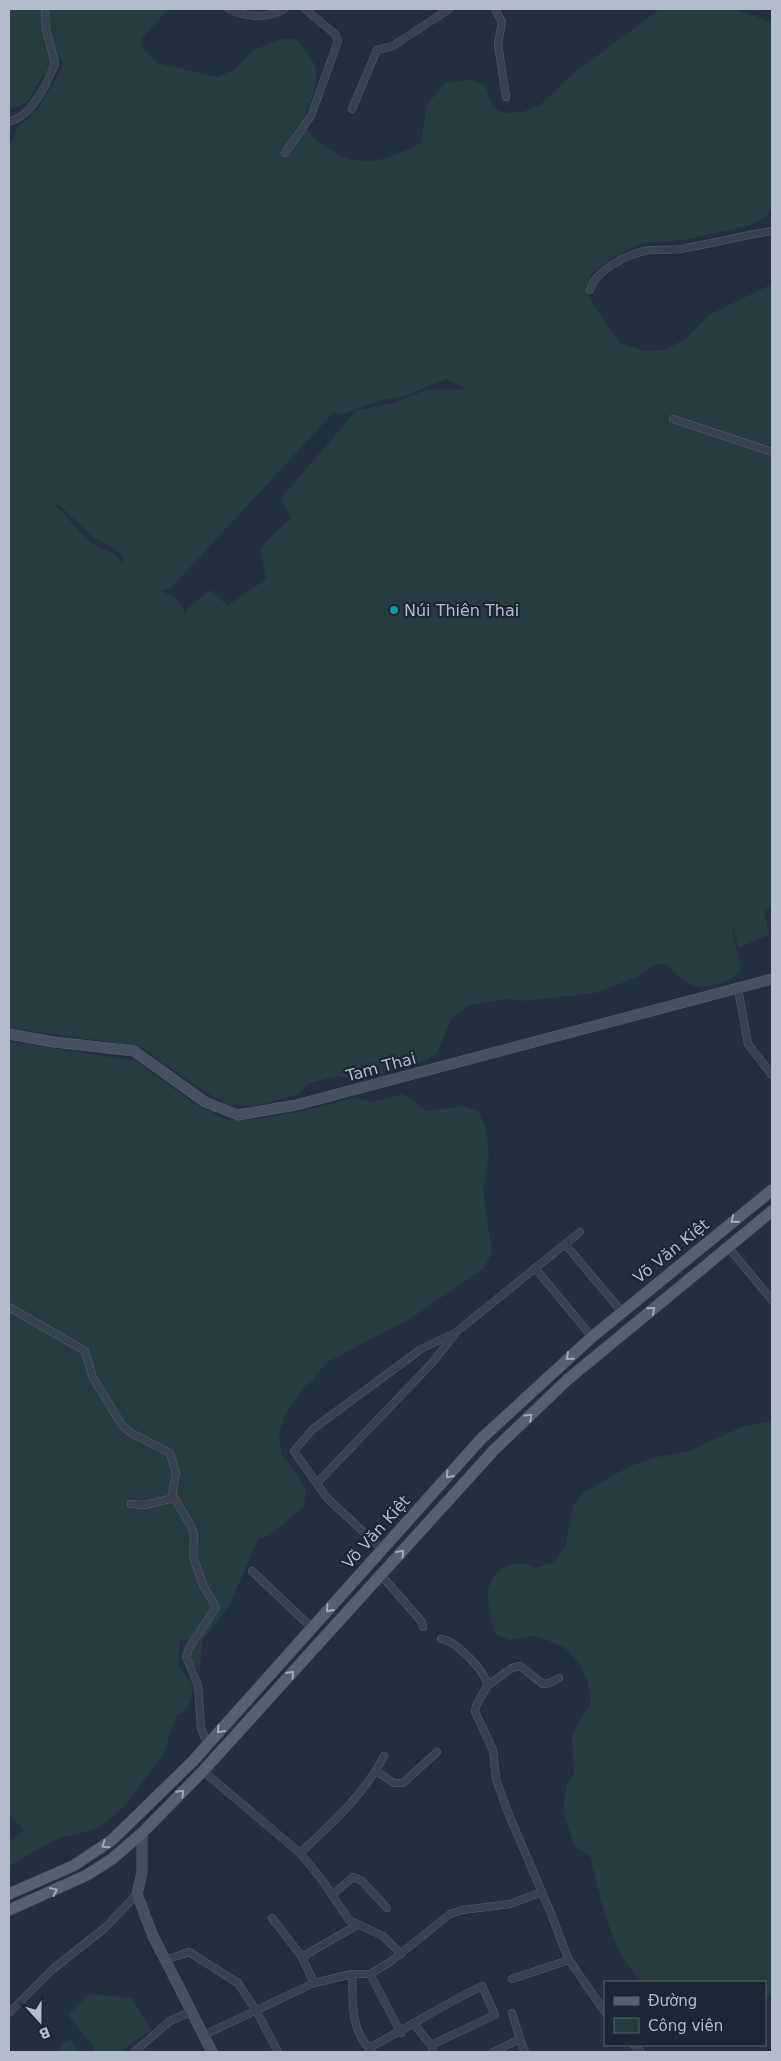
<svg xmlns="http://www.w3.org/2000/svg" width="781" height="2061" font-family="'DejaVu Sans',sans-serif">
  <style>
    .green { fill: #263c3f; fill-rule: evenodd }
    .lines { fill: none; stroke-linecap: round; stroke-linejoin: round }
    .street-casing { stroke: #565f6c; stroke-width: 8 }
    .secondary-casing { stroke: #565f6c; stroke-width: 11 }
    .primary-casing { stroke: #414a57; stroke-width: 12 }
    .street { stroke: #38414e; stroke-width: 7 }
    .secondary { stroke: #465061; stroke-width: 10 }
    .primary { stroke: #56606e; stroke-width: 11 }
    .oneway { stroke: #a1aab7 }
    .culture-dot { fill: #0f9aa8; stroke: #1d2633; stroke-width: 2 }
    .labels { text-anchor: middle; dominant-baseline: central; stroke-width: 4.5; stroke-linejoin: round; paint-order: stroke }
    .poi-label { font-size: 16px; fill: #b4bcc9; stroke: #1d2633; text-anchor: start }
    .street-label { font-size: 16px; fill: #b4bcc9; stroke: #1d2633 }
  </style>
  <rect width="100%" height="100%" fill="#242f3e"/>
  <g class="green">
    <path d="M9 9H169L141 39 143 48 157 63 216 77 232 71 254 50 282 39H295C318 65 322 69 310 103 308 108 304 115 305 121 306 133 313 137 322 144 357 172 386 161 421 143L427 105 445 83 471 80 485 85 493 107 503 113 523 112 539 106 574 73 660 9H734L772 22V205L767 216 750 225 690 239 640 244 609 260 592 273 586 288 593 305 620 343 645 351 666 350 688 337 711 314 772 284V908L764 910 769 935 738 948 734 929H732L741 970C733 979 729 981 718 984 691 992 684 981 666 964L654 965 633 979 595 993 541 999 521 1001 508 999 469 1005 450 1020C447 1032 441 1041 438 1053L422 1062 362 1079 336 1076 310 1083 296 1095 255 1106 229 1105 202 1090 139 1046 9 1028V149L17 128 39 107 63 66 62 59 43 75 27 103 9 109ZM446 379 467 389 426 390 394 403 356 411 281 498 291 518 260 548 266 579 228 606 210 590 186 610V617C182 602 175 595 160 591L170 589 334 412 343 414 382 400 405 396ZM55 505H59L94 538 112 547 124 557 123 564C113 548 108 554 95 545 81 536 68 516 55 505Z"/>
    <path d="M9 1041 136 1061 198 1106 228 1120 255 1119 292 1113 355 1098 371 1102 403 1094 426 1111 464 1106 478 1111 486 1129 489 1153 483 1190 492 1253 483 1269 408 1320 329 1361 313 1378 315 1379 304 1387 284 1417 279 1436 282 1456 294 1469 306 1490 304 1506 269 1536 259 1538 229 1606 202 1641 200 1673 193 1665 187 1651 190 1641 180 1640 178 1666 194 1686 188 1708 176 1716 163 1755 125 1806 99 1828 54 1840 9 1866V1843L24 1830 9 1815Z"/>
    <path d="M772 1421V1992L765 2000V1982H643C612 1958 599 1892 590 1856L574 1846 563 1808 567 1785 574 1774 572 1736 591 1701 587 1680 578 1662 564 1647 534 1635 510 1640 495 1634C492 1623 485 1597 489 1587 497 1565 516 1558 535 1568L554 1563 566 1544 573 1506 584 1492 628 1467 653 1458 692 1450 741 1427Z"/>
    <path d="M89 1994 132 1998 151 2030 120 2052H94L93 2046 68 2015Z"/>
    <path d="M71 2040 78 2052H57L62 2043Z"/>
  </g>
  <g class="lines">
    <g class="street-casing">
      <g id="street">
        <path d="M229 9C245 17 269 19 284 9"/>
        <path d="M495 9 502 22 498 44 506 97"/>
        <path d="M352 109 377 50 393 46 449 9"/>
        <path d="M9 122C33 115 46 85 55 64L46 29 45 9"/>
        <path d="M285 153 311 116 338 41 335 34 305 9"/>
        <path d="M590 290C596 269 631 252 651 250 663 249 675 251 686 248 715 243 743 235 772 231"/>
        <path d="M673 419 772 452"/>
        <path d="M738 989 748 1044 772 1075"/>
        <path d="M565 1244 622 1312"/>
        <path d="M728 1247 772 1300"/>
        <path d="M535 1268 592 1337"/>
        <path d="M9 1307 85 1351 93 1378 122 1425 131 1433 170 1453 176 1473 172 1494 192 1528 194 1534 193 1557 204 1587 216 1607 189 1648 186 1657 198 1685 201 1728 208 1745"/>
        <path d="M317 1483 432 1363 454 1335"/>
        <path d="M131 1504 145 1505 174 1498"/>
        <path d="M382 1549 327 1498 294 1451 313 1429 421 1349 455 1333 580 1232"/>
        <path d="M252 1571 312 1628"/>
        <path d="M381 1575 422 1622 423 1627"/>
        <path d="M441 1639C456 1641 486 1671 487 1686L476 1706 475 1712 493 1750 496 1779 507 1810 552 1916 564 1948 569 1960 605 2012"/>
        <path d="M487 1686 512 1668 520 1666 543 1684 550 1683 559 1678"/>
        <path d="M203 1771 300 1853 322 1880 349 1920 383 1936 401 1954"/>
        <path d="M376 1771 394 1783H403L437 1752"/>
        <path d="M300 1853C331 1824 364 1795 384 1756"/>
        <path d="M332 1895 353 1877 362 1881 387 1908"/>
        <path d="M272 1918 302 1957"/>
        <path d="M165 1960 189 1952 238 1983 257 2012 278 2052"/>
        <path d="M352 1974C353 1999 350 2029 369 2048"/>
        <path d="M370 1974 401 2033"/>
        <path d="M512 1979 569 1960"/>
        <path d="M314 1983 302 1957 357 1925"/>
        <path d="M9 2013 53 1969 106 1927 137 1894"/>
        <path d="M512 2013 520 2039"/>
        <path d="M414 2024 431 2045 433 2052"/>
        <path d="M204 2035 314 1983 352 1974H370L390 1962 450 1914 463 1910 510 1904 542 1892"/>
        <path d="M634 2045 641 2052"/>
        <path d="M134 2052 170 2021 192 2011"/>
        <path d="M372 2052 369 2048C407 2028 443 2005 482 1986L495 2015 431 2045"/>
        <path d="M493 2052 520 2039 525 2052"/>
      </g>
    </g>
    <g class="secondary-casing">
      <g id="secondary">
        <path d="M9 1034 54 1042 134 1051 205 1102 238 1115 296 1105 772 979"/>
        <path d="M142 1833V1873L137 1894 153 1936 212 2052"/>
      </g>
    </g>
    <g class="primary-casing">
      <g id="primary">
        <path d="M9 1894 73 1866 112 1840 193 1761 481 1439 592 1337 772 1190"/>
        <path d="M9 1910 87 1875 112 1859 142 1833 203 1771 494 1450 567 1380 772 1211"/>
      </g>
    </g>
    <use href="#street" class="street"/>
    <use href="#secondary" class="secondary"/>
    <use href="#primary" class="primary"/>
  </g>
  <defs><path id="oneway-chevron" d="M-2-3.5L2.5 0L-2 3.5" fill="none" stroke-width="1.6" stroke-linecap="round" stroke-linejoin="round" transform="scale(1.25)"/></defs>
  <g class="oneway">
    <use href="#oneway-chevron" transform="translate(734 1220) rotate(141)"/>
    <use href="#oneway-chevron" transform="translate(652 1310) rotate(-39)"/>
    <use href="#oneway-chevron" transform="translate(569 1357) rotate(139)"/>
    <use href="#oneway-chevron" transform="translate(529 1417) rotate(-44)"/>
    <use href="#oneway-chevron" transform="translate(449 1475) rotate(132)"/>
    <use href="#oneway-chevron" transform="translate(401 1553) rotate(-48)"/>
    <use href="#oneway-chevron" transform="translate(329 1609) rotate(132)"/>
    <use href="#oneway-chevron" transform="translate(291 1674) rotate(-48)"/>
    <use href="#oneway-chevron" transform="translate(220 1730) rotate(132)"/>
    <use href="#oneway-chevron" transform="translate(181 1793) rotate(-45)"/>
    <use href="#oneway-chevron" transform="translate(105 1845) rotate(145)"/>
    <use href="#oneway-chevron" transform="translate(54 1891) rotate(-24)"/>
  </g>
  <circle class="culture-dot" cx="394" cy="610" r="5"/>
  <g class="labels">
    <g class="poi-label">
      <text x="404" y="610">Núi Thiên Thai</text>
    </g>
    <g class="street-label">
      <text transform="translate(381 1067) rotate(-15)">Tam Thai</text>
      <text transform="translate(671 1251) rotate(-39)">Võ Văn Kiệt</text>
      <text transform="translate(376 1532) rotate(-48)">Võ Văn Kiệt</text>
    </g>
  </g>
  <rect width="781" height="2061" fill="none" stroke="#b4bcc9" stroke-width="20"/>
  <rect x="604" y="1981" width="162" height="65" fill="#1d2633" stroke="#59626f"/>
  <rect x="614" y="1997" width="25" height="8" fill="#56606e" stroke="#59626f"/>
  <text x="648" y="2006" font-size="15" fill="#b4bcc9">Đường</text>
  <rect x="614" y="2018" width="25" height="15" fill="#263c3f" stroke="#59626f"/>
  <text x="648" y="2031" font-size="15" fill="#b4bcc9">Công viên</text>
  <g transform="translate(40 2021) rotate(159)" stroke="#1d2633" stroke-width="4" paint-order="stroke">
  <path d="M0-4L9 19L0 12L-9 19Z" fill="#b4bcc9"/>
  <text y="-8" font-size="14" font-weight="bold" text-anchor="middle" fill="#b4bcc9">B</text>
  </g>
</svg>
